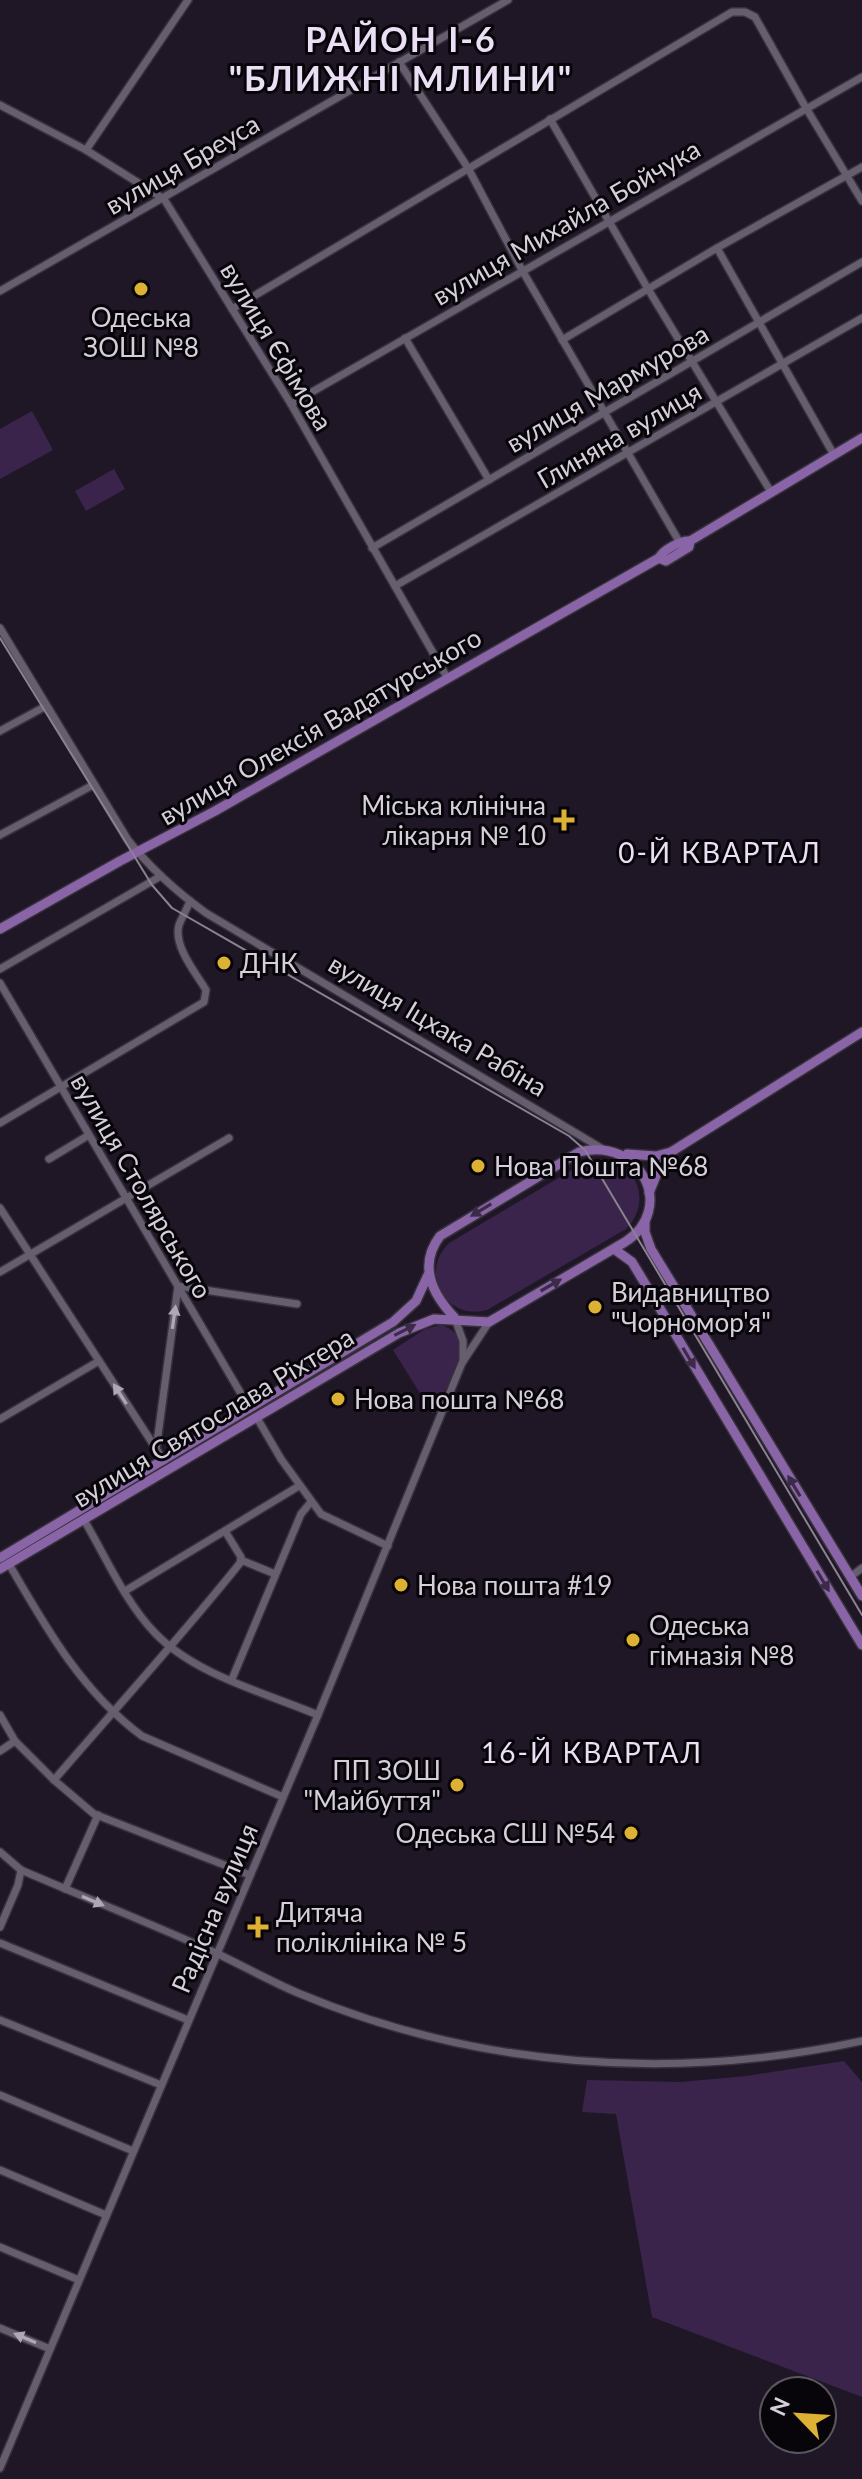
<svg xmlns="http://www.w3.org/2000/svg" width="862" height="2479" font-family="Lato,sans-serif">
  <style>
    .green { fill: #3a244b }
    .lines { fill: none; stroke-linecap: round; stroke-linejoin: round }
    .minor-casing { stroke: #36313b; stroke-width: 10 }
    .major-casing { stroke: #36313b; stroke-width: 12 }
    .minor { stroke: #665d6f; stroke-width: 7 }
    .major { stroke: #8964a6; stroke-width: 9 }
    .tram { stroke: #8a838f; stroke-width: 2 }
    .oneway { fill: #3c2b48 }
    .oneway2 { fill: #aea7b4 }
    .poi-dot { fill: #ddb133; stroke: #08050a; stroke-width: 3 }
    .labels { text-anchor: middle; dominant-baseline: central; stroke-width: 6; stroke-linejoin: round; paint-order: stroke }
    .street-label { font-size: 26px; fill: #d4cfd9; stroke: #08050a }
    .poi-label { font-size: 26px; fill: #d4cfd9; stroke: #08050a; text-anchor: start }
    .neighbourhood-label { font-size: 28px; letter-spacing: 2px; fill: #eadff4; stroke: #08050a }
    .district-label { font-size: 34px; font-weight: bold; letter-spacing: 2px; fill: #eadff4; stroke: #08050a }
  </style>
  <rect width="100%" height="100%" fill="#1f1726"/>
  <g class="green">
    <path d="M32 411 53 450 0 479V429Z"/>
    <path d="M114 469 125 489 86 511 75 491Z"/>
    <path d="M602 1159C638 1163 652 1203 626 1229L487 1310C446 1321 418 1274 449 1243L582 1164Z"/>
    <path d="M441 1325C482 1337 444 1390 433 1414L393 1350 425 1329Z"/>
    <path d="M844 2061 862 2082V2397L652 2317 616 2114 582 2112 587 2080 681 2082 746 2076Z"/>
  </g>
  <g class="lines">
    <g class="minor-casing">
      <g id="minor">
        <path d="M399 62 468 168 522 270 680 543"/>
        <path d="M0 105 86 150 164 199 291 404 448 679"/>
        <path d="M550 119 648 289 771 492"/>
        <path d="M86 150 188 0"/>
        <path d="M717 248 834 455"/>
        <path d="M0 291 508 0"/>
        <path d="M232 309 732 12H745L755 17 806 108 862 201"/>
        <path d="M405 338 489 480"/>
        <path d="M562 340 717 248 862 167"/>
        <path d="M291 404 862 77"/>
        <path d="M372 548 862 262"/>
        <path d="M395 586 862 318"/>
        <path d="M0 628 128 840C150 868 177 892 206 913L601 1148"/>
        <path d="M0 731 46 706"/>
        <path d="M0 835 93 785"/>
        <path d="M0 969 161 876"/>
        <path d="M0 983 250 1409"/>
        <path d="M0 1123 204 1002 206 990C196 973 173 946 179 925 182 917 187 909 190 901"/>
        <path d="M49 1159 89 1135"/>
        <path d="M0 1208 164 1461"/>
        <path d="M0 1272 229 1138"/>
        <path d="M455 1319 463 1341V1361"/>
        <path d="M257 1418 281 1459 321 1514 388 1546"/>
        <path d="M0 1419 99 1361"/>
        <path d="M156 1450 178 1286 297 1304"/>
        <path d="M84 1520C106 1557 125 1602 155 1633 195 1675 266 1693 318 1715"/>
        <path d="M241 1560 275 1574"/>
        <path d="M9 1564C46 1628 82 1692 142 1736L283 1797"/>
        <path d="M850 1577 862 1568"/>
        <path d="M125 1591 299 1486"/>
        <path d="M232 1679 301 1514 311 1502"/>
        <path d="M0 1715 15 1741 54 1780 94 1814 250 1875"/>
        <path d="M0 1751 15 1741"/>
        <path d="M54 1780C116 1708 180 1638 240 1563L241 1557 225 1531"/>
        <path d="M0 1852 21 1870C86 1898 152 1924 216 1953 243 1966 270 1981 298 1993 477 2068 673 2082 862 2041"/>
        <path d="M65 1889 98 1815"/>
        <path d="M0 1927 18 1885 21 1870"/>
        <path d="M0 1943 188 2020"/>
        <path d="M0 2020 161 2085"/>
        <path d="M0 2095 133 2151"/>
        <path d="M0 2170 106 2215"/>
        <path d="M0 2247 79 2280"/>
        <path d="M0 2328 50 2349"/>
        <path d="M0 2468 318 1715 462 1363 489 1322"/>
      </g>
    </g>
    <g class="major-casing">
      <g id="major">
        <path d="M659 558 666 561 689 547 690 541"/>
        <path d="M0 929 120 861 215 811 659 558C663 550 681 540 690 541L862 438"/>
        <path d="M627 1154 656 1156 671 1152 862 1032"/>
        <path d="M649 1193 658 1171 671 1152"/>
        <path d="M645 1221V1232L651 1249 862 1596"/>
        <path d="M614 1249 632 1262 862 1645"/>
        <path d="M0 1558 393 1322 416 1301 428 1275"/>
        <path d="M0 1569 399 1333 434 1319 489 1322 625 1242C677 1209 641 1136 579 1152L440 1236C418 1265 432 1294 455 1318"/>
      </g>
    </g>
    <use href="#minor" class="minor"/>
    <use href="#major" class="major"/>
    <path class="tram" d="M0 638 152 885 172 908 569 1136 585 1150 862 1615"/>
  </g>
  <defs><path id="oneway-solid" d="M-6-.8H1V-3.2L6.5 0L1 3.2V.8H-6Z" transform="scale(2)"/></defs>
  <g class="oneway">
    <use href="#oneway-solid" transform="translate(481 1210) rotate(149)"/>
    <use href="#oneway-solid" transform="translate(551 1285) rotate(-30)"/>
    <use href="#oneway-solid" transform="translate(405 1330) rotate(-27)"/>
    <use href="#oneway-solid" transform="translate(689 1358) rotate(59)"/>
    <use href="#oneway-solid" transform="translate(794 1486) rotate(-121)"/>
    <use href="#oneway-solid" transform="translate(823 1581) rotate(59)"/>
  </g>
  <g class="oneway2">
    <use href="#oneway-solid" transform="translate(174 1317) rotate(-82)"/>
    <use href="#oneway-solid" transform="translate(120 1394) rotate(-123)"/>
    <use href="#oneway-solid" transform="translate(93 1901) rotate(23)"/>
    <use href="#oneway-solid" transform="translate(25 2338) rotate(-157)"/>
  </g>
  <g class="poi-dot">
    <circle cx="141" cy="289" r="8"/>
    <path d="M560 808h8v8h8v8h-8v8h-8v-8h-8v-8h8z"/>
    <circle cx="224" cy="963" r="8"/>
    <circle cx="478" cy="1166" r="8"/>
    <circle cx="595" cy="1307" r="8"/>
    <circle cx="338" cy="1399" r="8"/>
    <circle cx="401" cy="1585" r="8"/>
    <circle cx="633" cy="1640" r="8"/>
    <circle cx="457" cy="1785" r="8"/>
    <circle cx="631" cy="1833" r="8"/>
    <path d="M254 1915h8v8h8v8h-8v8h-8v-8h-8v-8h8z"/>
  </g>
  <g class="labels">
    <g class="street-label">
      <text transform="translate(182 164) rotate(-30)">вулиця Бреуса</text>
      <text transform="translate(566 222) rotate(-30)">вулиця Михайла Бойчука</text>
      <text transform="translate(277 346) rotate(59)">вулиця Єфімова</text>
      <text transform="translate(607 388) rotate(-30)">вулиця Мармурова</text>
      <text transform="translate(619 435) rotate(-30)">Глиняна вулиця</text>
      <text transform="translate(320 726) rotate(-30)">вулиця Олексія Вадатурського</text>
      <text transform="translate(438 1025) rotate(31)">вулиця Іцхака Рабіна</text>
      <text transform="translate(142 1186) rotate(60)">вулиця Столярського</text>
      <text transform="translate(213 1417) rotate(-31)">вулиця Святослава Ріхтера</text>
      <text transform="translate(214 1908) rotate(-67)">Радісна вулиця</text>
    </g>
    <g class="poi-label">
      <text x="141" y="317" text-anchor="middle">Одеська<tspan x="141" dy="30">ЗОШ №8</tspan></text>
      <text x="546" y="805" text-anchor="end">Міська клінічна<tspan x="546" dy="30">лікарня № 10</tspan></text>
      <text x="240" y="963">ДНК</text>
      <text x="494" y="1166">Нова Пошта №68</text>
      <text x="611" y="1292">Видавництво<tspan x="611" dy="30">"Чорномор'я"</tspan></text>
      <text x="354" y="1399">Нова пошта №68</text>
      <text x="417" y="1585">Нова пошта #19</text>
      <text x="649" y="1625">Одеська<tspan x="649" dy="30">гімназія №8</tspan></text>
      <text x="441" y="1770" text-anchor="end">ПП ЗОШ<tspan x="441" dy="30">"Майбуття"</tspan></text>
      <text x="615" y="1833" text-anchor="end">Одеська СШ №54</text>
      <text x="276" y="1912">Дитяча<tspan x="276" dy="30">поліклініка № 5</tspan></text>
    </g>
    <g class="neighbourhood-label">
      <text x="720" y="852">0-Й КВАРТАЛ</text>
      <text x="592" y="1752">16-Й КВАРТАЛ</text>
    </g>
    <g class="district-label">
      <text x="401" y="38">РАЙОН І-6<tspan x="401" dy="39">"БЛИЖНІ МЛИНИ"</tspan></text>
    </g>
  </g>
  <g transform="translate(798 2415) rotate(295)"><circle r="38" fill="#08050a" stroke="#5a565d" stroke-width="2"/>
  <path d="M0-6L14 30L0 20L-14 30Z" fill="#ddb133"/>
  <text y="-12" font-size="22" font-weight="bold" text-anchor="middle" fill="#d4cfd9">N</text>
  </g>
</svg>
